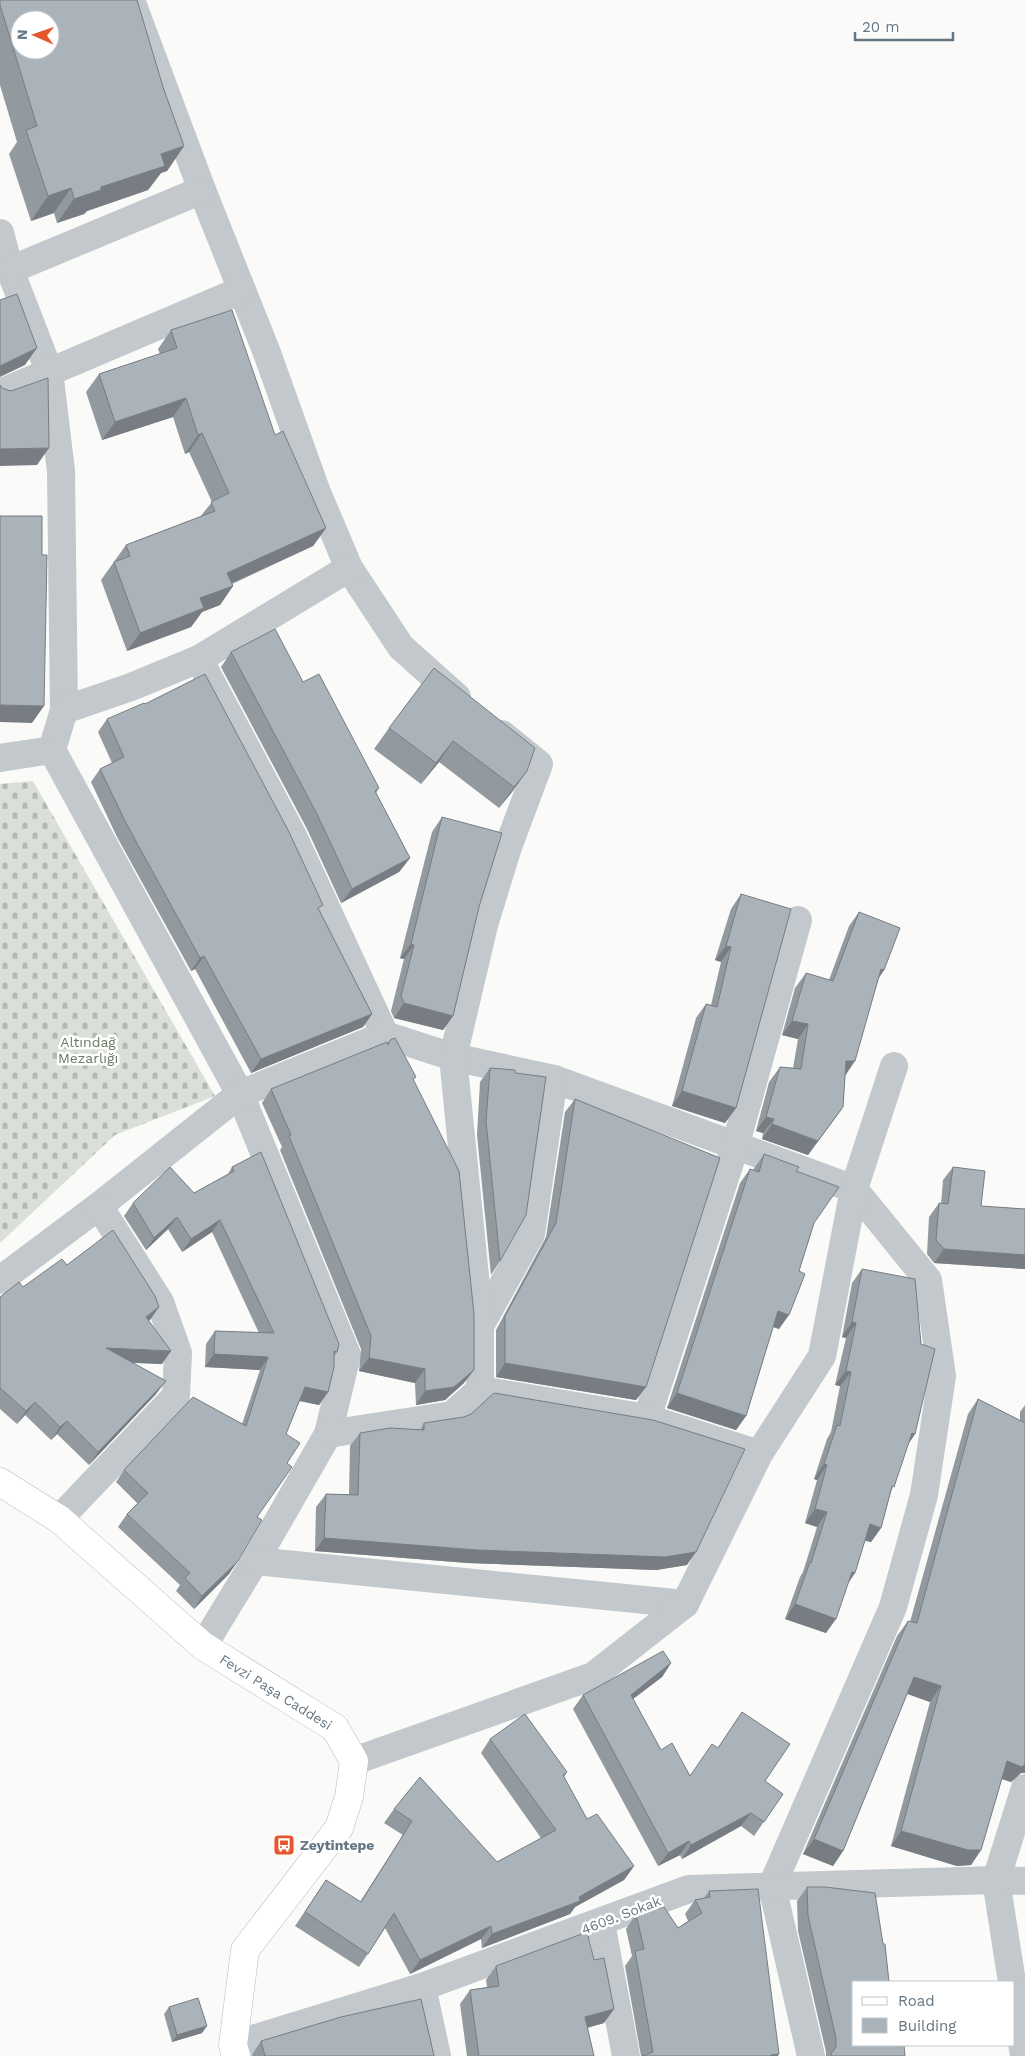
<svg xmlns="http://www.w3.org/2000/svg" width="1025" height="2056" font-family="'Work Sans',sans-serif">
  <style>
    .cemetery { fill: url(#cemetery-stones) }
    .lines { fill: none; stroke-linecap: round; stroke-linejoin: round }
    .secondary-casing { stroke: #b3babf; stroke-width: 29 }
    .street { stroke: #c3c8cc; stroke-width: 28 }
    .secondary { stroke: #fff; stroke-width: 28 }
    .wall { fill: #929a9f }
    .shaded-wall { fill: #777d82 }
    .building { fill: #aab3b9; stroke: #777d82; fill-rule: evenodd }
    .labels { text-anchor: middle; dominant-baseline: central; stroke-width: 5; stroke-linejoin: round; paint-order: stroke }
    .park-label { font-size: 14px; fill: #687a64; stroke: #fff }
    .street-label { font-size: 14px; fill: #657683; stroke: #fff }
    .poi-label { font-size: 14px; font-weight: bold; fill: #657683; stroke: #fff; text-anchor: start }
  </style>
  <defs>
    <pattern id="cemetery-stones" width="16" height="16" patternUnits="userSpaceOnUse" patternTransform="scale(1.25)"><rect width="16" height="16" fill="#dadfd7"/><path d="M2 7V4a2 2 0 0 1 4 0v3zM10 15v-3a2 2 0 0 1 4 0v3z" fill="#b4b9b4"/></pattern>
  </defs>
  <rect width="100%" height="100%" fill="#fafaf8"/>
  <path class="cemetery" d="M33 781 215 1096 115 1135 0 1243V784Z"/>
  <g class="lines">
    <g class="secondary-casing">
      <path id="secondary" d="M0 1482 59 1519 203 1646 335 1728 354 1761 349 1797 339 1828 245 1950 233 2045 236 2056"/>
    </g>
    <g class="street">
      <path d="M131 0 202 190 267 353 316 490 349 568 401 647 457 697"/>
      <path d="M0 233 10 270 49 371 61 471 64 710"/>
      <path d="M10 270 202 190"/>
      <path d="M0 393 242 290"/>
      <path d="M199 659 293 836 385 1035"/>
      <path d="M52 750 64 710 131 687 199 659 349 568"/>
      <path d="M0 758 52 750 240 1094 347 1355 328 1434 255 1561 203 1646"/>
      <path d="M0 1280 99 1206 240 1094 385 1035 453 1057 554 1079 854 1189 928 1280 942 1376 924 1495 893 1607 772 1886 811 2056"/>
      <path d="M480 1326 531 1234 554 1079"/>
      <path d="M480 1390V1326L453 1057 484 925 508 847 539 764 502 734"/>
      <path d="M647 1418 735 1147 798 920"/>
      <path d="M328 1434 452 1415 480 1390 647 1418 750 1451"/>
      <path d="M59 1519 176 1396 178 1353 160 1302 99 1206"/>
      <path d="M255 1561 685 1604"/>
      <path d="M354 1761 593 1676 685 1604 759 1454 822 1356 854 1189 894 1066"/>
      <path d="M601 1923 626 2056"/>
      <path d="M1012 1982 996 1880 1025 1788"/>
      <path d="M422 1987 437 2056"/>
      <path d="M1014 1991 1024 2056"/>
      <path d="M233 2045 422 1987 689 1889 996 1880 1025 1881"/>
    </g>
    <use href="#secondary" class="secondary"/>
  </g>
  <g class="wall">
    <path d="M0 0 163 87 184 146 167 171 161 173 148 190 87 211 84 214 57 223 54 213 31 221 9 154 17 142 0 85Z"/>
    <path d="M171 330 275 435 326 528 313 546 232 584 233 586 220 605 202 612 191 627 127 651 101 580 126 545 200 517 212 502 189 452 185 454 173 417 102 440 86 392 99 374 160 354 158 349Z"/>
    <path d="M231 652 303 682 379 788 376 793 410 858 399 872 341 903 307 829 221 667Z"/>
    <path d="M145 704 319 910 372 1014 363 1027 251 1073 195 969 191 971 117 837 91 782 100 769 112 763 98 732 107 719Z"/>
    <path d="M389 728 535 748 512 792 499 808 439 762 421 784 374 749Z"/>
    <path d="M442 817 479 907 453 1016 443 1030 394 1018 391 1011 404 959 400 958 432 832Z"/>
    <path d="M741 894 736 1108 725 1123 672 1106 696 1018 706 1004 711 1005 721 962 715 960 731 909Z"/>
    <path d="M859 912 884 970 879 978 845 1075 843 1107 808 1155 762 1139 763 1133 756 1131 769 1082 780 1067 793 1068 798 1039 782 1035 795 988 806 973 829 980 849 926Z"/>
    <path d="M390 1040 414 1081 464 1383 445 1400 416 1405 415 1383 359 1371 361 1349 280 1150 282 1147 262 1103 271 1089 388 1044Z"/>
    <path d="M490 1068 500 1261 491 1275 477 1135 480 1082Z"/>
    <path d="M575 1099 646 1387 636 1400 496 1377V1330L546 1237 565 1112Z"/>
    <path d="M764 1154 796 1171 814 1223 779 1329 773 1327 746 1416 736 1430 667 1408 740 1183 750 1169 753 1170Z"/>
    <path d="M232 1167 337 1352 334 1357 328 1392 319 1405 299 1401 286 1434 287 1463 257 1517 229 1574 194 1609 176 1591 180 1585 118 1527 127 1514 138 1504 116 1482 124 1470 242 1424 260 1370 205 1367 206 1344 215 1331 259 1333 212 1232 182 1252 168 1229 146 1250 124 1216 133 1203 194 1193 228 1174Z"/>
    <path d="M953 1167 981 1206 1025 1209V1269L934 1263 927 1254 929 1217 939 1203 941 1204 943 1180Z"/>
    <path d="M67 1265 162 1364 133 1363 156 1394 89 1465 57 1434 51 1440 25 1415 17 1424 0 1409V1297L23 1287Z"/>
    <path d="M862 1269 915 1434 908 1444 891 1492 881 1528 871 1542 865 1541 848 1583 826 1633 785 1619 800 1577 803 1572 817 1527 805 1523 817 1480 814 1479 827 1439 831 1432 840 1386 835 1385 846 1338 842 1337 852 1283Z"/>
    <path d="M978 1399 1020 1421V1412L1025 1405V1773H1021L1011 1782 1002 1779 981 1850 971 1865 957 1866 891 1846 930 1702 907 1694 843 1851 833 1866 803 1854 897 1636 908 1621 910 1622 968 1414Z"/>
    <path d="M424 1423 687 1565 656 1570 468 1563 315 1551 316 1507 326 1494H349L350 1446 360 1433 420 1430Z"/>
    <path d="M671 1663 662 1677 633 1699 661 1750 690 1776 718 1748 742 1712 765 1781 783 1794 754 1836 741 1826 682 1859 680 1855 658 1866 573 1709 583 1695Z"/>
    <path d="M490 1739 567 1772 564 1777 587 1819 634 1866 624 1880 575 1907 570 1914 482 1948 481 1939 410 1974 385 1928 359 1967 295 1926 326 1880 360 1902 403 1835 384 1823 394 1809 497 1862 541 1838 481 1753Z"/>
    <path d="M807 1887 854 1982 905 2056H826V2052L798 1931 797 1901Z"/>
    <path d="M709 1891 778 2056H641L625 1966 632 1956 626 1929 636 1914 678 1928 688 1921 685 1914 695 1900 704 1898Z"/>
    <path d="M496 1966 604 2023 587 2028 594 2056H467L460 2004 470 1990 487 1987 486 1980Z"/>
    <path d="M169 2007 202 2033 172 2042 164 2014Z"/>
    <path d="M261 2041 434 2056H251Z"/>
  </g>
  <g class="shaded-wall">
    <path d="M184 146 167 171 161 173 148 190 87 211 84 214 57 223 74 199 101 187 161 154Z"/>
    <path d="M71 188 54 213 31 221 48 196Z"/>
    <path d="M37 348 25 365 0 377V366Z"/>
    <path d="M186 398 173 417 102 440 115 422Z"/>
    <path d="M202 433 189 452 185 454 198 435Z"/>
    <path d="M49 448 37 465 0 466V449Z"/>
    <path d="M326 528 313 546 214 591 227 573Z"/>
    <path d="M233 586 220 605 202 612 191 627 127 651 140 633 200 598Z"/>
    <path d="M0 705 44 706 32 723 0 722Z"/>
    <path d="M453 741 439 762 421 784 436 763Z"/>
    <path d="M527 771 512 792 499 808 514 787Z"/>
    <path d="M410 858 399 872 341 903 352 889Z"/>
    <path d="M411 944 414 945 404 959 400 958Z"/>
    <path d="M726 946 731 947 721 962 715 960Z"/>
    <path d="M204 956 195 969 191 971 200 958Z"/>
    <path d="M881 969 884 970 874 984Z"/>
    <path d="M404 1003 453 1016 443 1030 394 1018Z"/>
    <path d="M372 1014 363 1027 251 1073 261 1059Z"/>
    <path d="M792 1021 808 1024 798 1039 782 1035Z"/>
    <path d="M846 1061H855L845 1076Z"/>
    <path d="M682 1091 736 1108 725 1123 672 1106Z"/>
    <path d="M843 1107 808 1155 762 1139 772 1124Z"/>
    <path d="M766 1117 774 1119 763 1133 756 1131Z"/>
    <path d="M177 1217 168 1229 146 1250 154 1238Z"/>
    <path d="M220 1220 212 1232 182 1252 191 1239Z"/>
    <path d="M944 1249 1025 1255V1269L934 1263Z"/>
    <path d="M159 1307 150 1320 137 1330 146 1317Z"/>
    <path d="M778 1311 789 1315 779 1329 768 1325Z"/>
    <path d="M852 1322 856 1323 846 1338 842 1337Z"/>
    <path d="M106 1348 171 1351 162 1364 97 1361Z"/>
    <path d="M214 1354 268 1357 260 1370 205 1367Z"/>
    <path d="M369 1358 425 1369 415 1383 359 1371Z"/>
    <path d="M505 1363 646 1387 636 1400 496 1377Z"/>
    <path d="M474 1370 464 1383 445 1400 416 1405 425 1391Z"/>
    <path d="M846 1371 851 1372 840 1386 835 1385Z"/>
    <path d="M166 1381 156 1394 89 1465 98 1452Z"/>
    <path d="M305 1387 328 1392 319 1405 296 1400Z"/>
    <path d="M677 1393 746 1416 736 1430 667 1408Z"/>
    <path d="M35 1402 25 1415 17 1424 26 1411Z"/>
    <path d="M67 1421 57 1434 51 1440 60 1427Z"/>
    <path d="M912 1433 915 1434 905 1449Z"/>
    <path d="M824 1464 827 1465 817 1480 814 1479Z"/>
    <path d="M815 1509 827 1512 817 1527 805 1523Z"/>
    <path d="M870 1524 881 1528 871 1542 860 1539Z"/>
    <path d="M324 1538 696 1552 687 1565 656 1570 468 1563 315 1551Z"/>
    <path d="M238 1561 229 1574 194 1609 202 1596Z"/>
    <path d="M852 1572 855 1573 845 1588Z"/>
    <path d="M795 1604 836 1619 826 1633 785 1619Z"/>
    <path d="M671 1663 662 1677 621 1708 631 1695Z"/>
    <path d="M914 1677 941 1686 930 1702 903 1692Z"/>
    <path d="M1007 1761 1025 1764V1773H1021L1011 1782 996 1777Z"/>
    <path d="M751 1813 741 1826 682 1859 691 1845Z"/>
    <path d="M901 1831 981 1850 971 1865 957 1866 891 1846Z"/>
    <path d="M814 1839 843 1851 833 1866 803 1854Z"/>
    <path d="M689 1841 680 1855 658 1866 668 1853Z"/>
    <path d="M634 1866 624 1880 575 1907 570 1914 482 1948 492 1934 579 1897Z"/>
    <path d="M491 1926 481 1939 410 1974 420 1960Z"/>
    <path d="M614 2009 604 2023 575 2031 585 2017Z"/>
    <path d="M207 2026 202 2033 172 2042 177 2035Z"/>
    <path d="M779 2054 778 2056H770L771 2055Z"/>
  </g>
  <g class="building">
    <path d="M0 0H137L163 87 184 146 161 154 165 166 101 187V190L74 199 71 188 48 196 26 130 37 126 0 5ZM20 20H50V50H20Z"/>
    <path d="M17 294 37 348 0 366V300Z"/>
    <path d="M232 310 275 435 283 431 326 528 227 573 233 586 200 598 204 608 140 633 114 562 130 556 126 545 215 511 211 502 229 493 202 433 198 435 186 398 115 422 99 374 177 348 171 330Z"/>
    <path d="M48 378 49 448 0 449V385L2 388 11 391Z"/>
    <path d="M0 516H42V555H47L44 706 0 705Z"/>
    <path d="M275 629 303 682 319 674 379 788 375 791 410 858 352 889 317 814 231 652Z"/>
    <path d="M434 668 535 748 527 771 514 787 453 741 436 763 389 728Z"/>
    <path d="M205 674 288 830 323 905 318 908 372 1014 261 1059 204 956 200 958 126 823 100 769 124 757 107 719 144 703 145 704Z"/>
    <path d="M442 817 502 833 479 907 453 1016 404 1003 401 996 414 945 411 944Z"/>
    <path d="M741 894 791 909 736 1108 682 1091 706 1004 717 1007 731 947 726 946Z"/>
    <path d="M859 912 900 928 884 970 881 969 855 1061H846L843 1107 818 1141 772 1124 774 1119 766 1117 780 1067 801 1069 808 1024 792 1021 806 973 833 981Z"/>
    <path d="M395 1038 416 1077 413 1079 459 1171 474 1314V1370L454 1387 425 1391V1369L369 1358 371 1336 289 1136 291 1135 271 1089 387 1042 388 1045 390 1040Z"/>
    <path d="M490 1068 515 1070V1073L546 1077 526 1215 500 1261 486 1121Z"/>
    <path d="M575 1099 720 1158 646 1387 505 1363V1316L556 1223Z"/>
    <path d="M261 1152 339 1344 337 1352 334 1351V1367L328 1392 305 1387 286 1434 300 1443 287 1463 292 1467 257 1517 262 1520 238 1561 202 1596 185 1578 190 1573 127 1514 148 1493 124 1470 193 1397 246 1426 268 1357 214 1354 215 1331 274 1333 220 1220 191 1239 177 1217 154 1238 133 1203 170 1167 194 1193 234 1171 232 1167Z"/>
    <path d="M764 1154 799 1167 796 1171 839 1187 814 1223 799 1271 805 1274 789 1315 778 1311 746 1416 677 1393 750 1169 759 1172Z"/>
    <path d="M953 1167 985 1171 981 1206 1025 1209V1255L944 1249 936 1240 939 1203 948 1204Z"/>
    <path d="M113 1230 155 1296 159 1307 146 1317 171 1351 106 1348 166 1381 98 1452 67 1421 60 1427 35 1402 26 1411 0 1388V1297L19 1282 23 1287 62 1259 67 1265Z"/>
    <path d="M862 1269 915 1279 921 1344 935 1349 915 1434 912 1433 894 1487 892 1486 881 1528 870 1524 855 1573 852 1572 836 1619 795 1604 810 1562 811 1563 827 1512 815 1509 827 1465 824 1464 837 1425 840 1426 851 1372 846 1371 856 1323 852 1322Z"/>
    <path d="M494 1393 653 1420 745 1449 696 1552 665 1557 477 1550 324 1538 326 1494 358 1495 360 1433 390 1428 424 1430V1423L464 1417 471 1414Z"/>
    <path d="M978 1399 1025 1423V1764L1022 1767 1007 1761 981 1850H968L901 1831 941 1686 914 1677 843 1851 814 1839 908 1621 917 1623Z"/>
    <path d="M663 1651 671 1663 631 1695 661 1750 672 1743 690 1776 712 1744 718 1748 742 1712 790 1744 765 1781 783 1794 764 1822 751 1813 691 1845 689 1841 668 1853 583 1695Z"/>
    <path d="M525 1714 567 1772 563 1775 587 1819 597 1814 634 1866 579 1897 580 1901 492 1934 491 1926 420 1960 394 1913 368 1954 305 1912 326 1880 361 1902 412 1821 394 1809 420 1777 497 1862 556 1830 490 1739Z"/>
    <path d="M807 1887H825L875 1893 883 1944H885L889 1982H854V2045H904L905 2056H831V2054L836 2047V2038L808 1916Z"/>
    <path d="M758 1889 779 2054 771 2055V2056H642L653 2052 635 1951 644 1949 636 1914 664 1907 678 1928 702 1913 695 1900 710 1897 709 1891Z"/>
    <path d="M587 1932 594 1960 604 1958 614 2009 585 2017 594 2056H479L470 1990 499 1986 496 1966Z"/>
    <path d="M198 1998 207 2026 177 2035 169 2007Z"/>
    <path d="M421 1999 434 2056H265L261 2041 341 2017Z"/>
  </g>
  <defs>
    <g id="bus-square" transform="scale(1.125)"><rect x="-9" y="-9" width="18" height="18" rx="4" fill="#e4572e" stroke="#fff"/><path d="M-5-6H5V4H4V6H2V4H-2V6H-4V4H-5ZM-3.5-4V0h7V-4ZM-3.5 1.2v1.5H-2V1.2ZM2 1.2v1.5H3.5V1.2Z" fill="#fff"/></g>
  </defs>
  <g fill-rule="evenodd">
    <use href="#bus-square" x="284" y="1845"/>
  </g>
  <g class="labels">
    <g class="park-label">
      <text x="88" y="1042">Altındağ<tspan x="88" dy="16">Mezarlığı</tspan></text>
    </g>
    <g class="street-label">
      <text transform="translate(276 1692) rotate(32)">Fevzi Paşa Caddesi</text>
      <text transform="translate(621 1915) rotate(-21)">4609. Sokak</text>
    </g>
    <g class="poi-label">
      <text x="300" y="1845">Zeytintepe</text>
    </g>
  </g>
  <rect x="852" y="1981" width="162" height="65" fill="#ffffff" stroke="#c1c8cd"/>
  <rect x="862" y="1997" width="25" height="8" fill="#ffffff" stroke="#c1c8cd"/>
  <text x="898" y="2006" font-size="15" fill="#657683">Road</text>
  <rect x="862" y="2018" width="25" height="15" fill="#aab3b9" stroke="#c1c8cd"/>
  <text x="898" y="2031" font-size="15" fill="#657683">Building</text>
  <g transform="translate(35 35) rotate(272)"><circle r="24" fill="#ffffff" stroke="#c1c8cd"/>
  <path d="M0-4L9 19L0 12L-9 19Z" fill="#e4572e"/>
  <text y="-8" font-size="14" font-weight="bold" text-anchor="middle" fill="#657683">N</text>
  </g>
  <path d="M855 32v8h98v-8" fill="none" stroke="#657683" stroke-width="2.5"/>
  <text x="862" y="32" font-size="15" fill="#657683" stroke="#ffffff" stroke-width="4" paint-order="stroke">20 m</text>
</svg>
